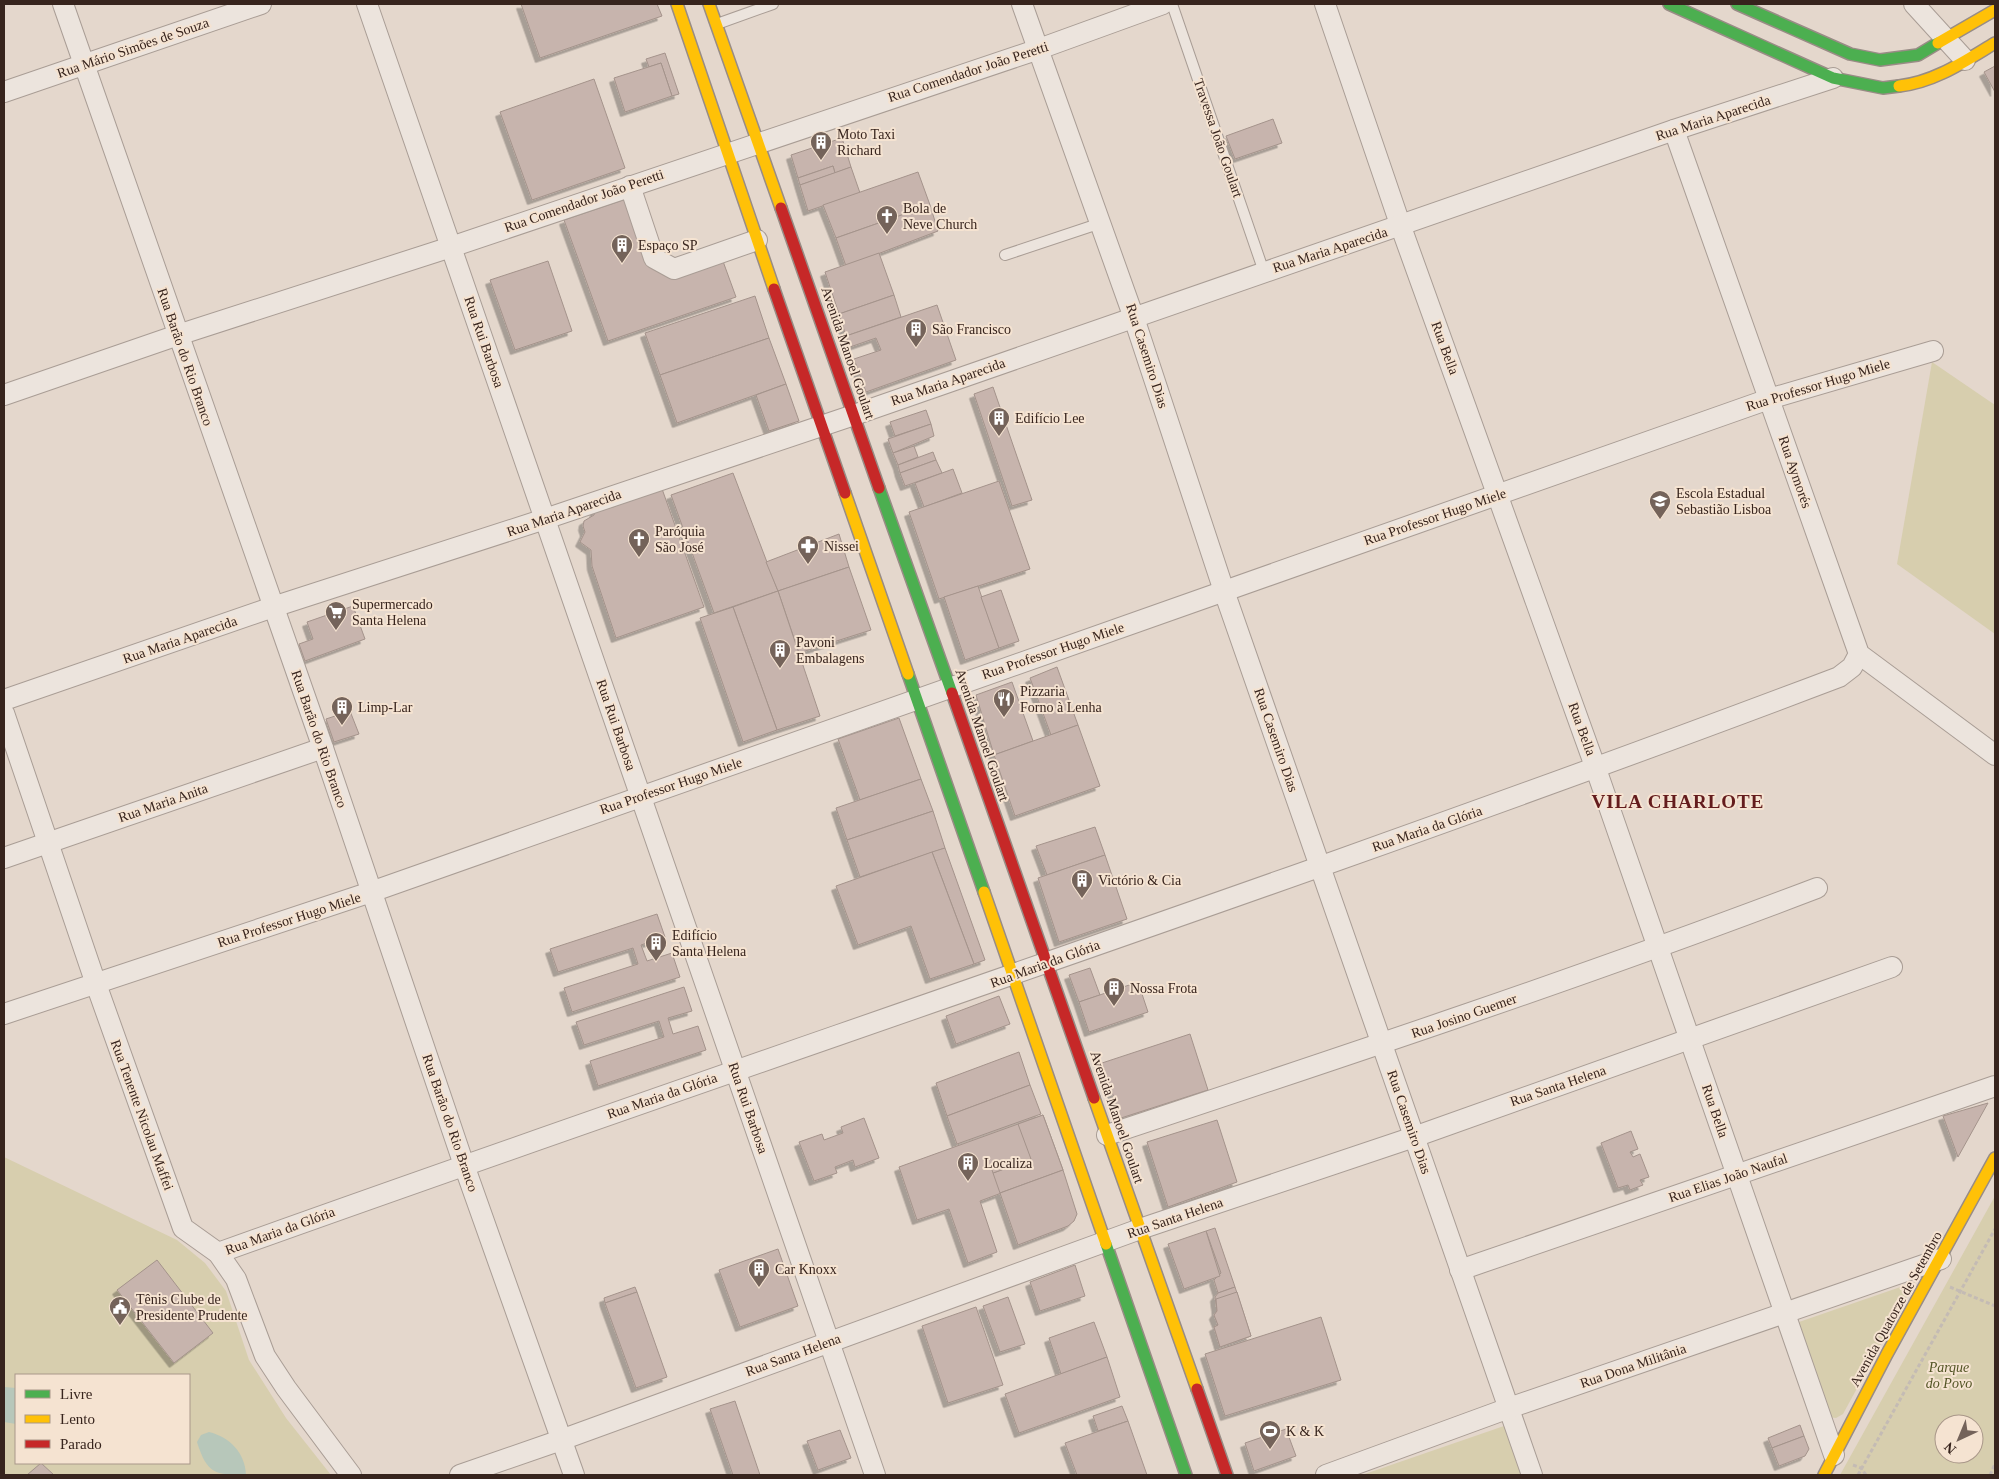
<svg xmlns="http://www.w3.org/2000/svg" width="1999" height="1479" font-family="'Times New Roman',serif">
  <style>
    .green { fill: #d7ceae; fill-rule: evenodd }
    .water { fill: #b7c7ba }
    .building { fill: #c7b4ad; stroke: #a4938b; filter: url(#shadow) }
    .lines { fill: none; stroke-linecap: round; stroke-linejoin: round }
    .lane-casing { stroke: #a99d95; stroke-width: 12 }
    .street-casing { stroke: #a99d95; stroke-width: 22 }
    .fast-casing { stroke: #988c85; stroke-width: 14 }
    .slow-casing { stroke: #988c85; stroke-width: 14 }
    .jam-casing { stroke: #988c85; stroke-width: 14 }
    .path { stroke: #c4bbb4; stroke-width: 3; stroke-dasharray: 4 2.5; stroke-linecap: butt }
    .lane { stroke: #ece4dd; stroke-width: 10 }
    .street { stroke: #ece4dd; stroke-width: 20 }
    .fast { stroke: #4caf50; stroke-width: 11 }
    .slow { stroke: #ffc107; stroke-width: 11 }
    .jam { stroke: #c62828; stroke-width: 11 }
    .labels { text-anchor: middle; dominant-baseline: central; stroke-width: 4; stroke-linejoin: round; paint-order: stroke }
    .street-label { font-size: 14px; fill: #37241d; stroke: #f5e3d1 }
    .poi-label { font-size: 14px; fill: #37241d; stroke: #f5e3d1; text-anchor: start }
    .park-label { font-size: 14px; font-style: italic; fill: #525424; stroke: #f5e3d1 }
    .district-label { font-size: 19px; font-weight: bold; letter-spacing: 1px; fill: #641c1d; stroke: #f5e3d1 }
  </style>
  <defs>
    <filter id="shadow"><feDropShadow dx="-4.5" dy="4.5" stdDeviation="0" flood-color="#0004"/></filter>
  </defs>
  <rect width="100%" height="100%" fill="#e4d7cc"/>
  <g class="green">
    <path d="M1932 362 1995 405V634L1897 564Z"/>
    <path d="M4 1157 177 1240 205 1263 226 1291 249 1360 286 1418 331 1475H4ZM16 1375H189V1463H16Z"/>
    <path d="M1995 1196V1475H1840ZM1944 1424H1974V1454H1944Z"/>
    <path d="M1915 1282 1843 1414 1836 1418 1828 1417 1797 1328 1799 1322Z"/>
    <path d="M1504 1426 1521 1475H1362Z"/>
  </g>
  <g class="water">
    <path d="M4 1387 16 1388V1424L4 1422Z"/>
    <path d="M209 1432C230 1437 245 1453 246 1475 215 1475 207 1474 197 1442L201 1435Z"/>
  </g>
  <g class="building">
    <path d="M521 4H657L662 16 540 58Z"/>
    <path d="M665 53 679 94 672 96 661 63 649 67 646 59Z"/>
    <path d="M661 63 672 96 625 112 614 78Z"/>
    <path d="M1995 66V92L1984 72Z"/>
    <path d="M594 79 625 168 532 200 500 112Z"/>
    <path d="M1273 119 1282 143 1235 159 1226 136Z"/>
    <path d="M842 138 851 167 835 173 833 166 798 178 791 155Z"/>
    <path d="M833 166 835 173 800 185 798 178Z"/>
    <path d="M851 167 860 193 808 211 800 185Z"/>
    <path d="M918 172 930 205 836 238 823 205Z"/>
    <path d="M632 197 654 258 675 269 720 253 736 297 608 341 564 220Z"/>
    <path d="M930 205 938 231 846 266 836 238Z"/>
    <path d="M879 253 894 295 839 314 825 272Z"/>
    <path d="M548 261 572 331 515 350 490 280Z"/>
    <path d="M894 295 901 317 846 336 839 314Z"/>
    <path d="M755 296 769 338 660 375 645 333Z"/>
    <path d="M937 305 956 360 866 392 854 359 881 350 876 338 850 347 846 336Z"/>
    <path d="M769 338 786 384 677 423 660 375Z"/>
    <path d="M786 384 799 421 769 431 756 395Z"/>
    <path d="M993 387 1032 500 1012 506 974 394Z"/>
    <path d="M926 410 931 424 895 436 890 422Z"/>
    <path d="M931 424 934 436 893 453 888 439Z"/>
    <path d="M914 446 918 457 898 465 893 453Z"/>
    <path d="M933 452 936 460 900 473 898 465Z"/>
    <path d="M936 460 942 473 905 486 900 473Z"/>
    <path d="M953 469 962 493 924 507 915 483Z"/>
    <path d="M733 473 778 591 714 613 671 495Z"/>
    <path d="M999 481 1030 569 939 599 909 512Z"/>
    <path d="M661 486 704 607 616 638 592 566 591 550 580 542 585 532 583 526 584 521 594 515 596 506 613 507 653 487Z"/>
    <path d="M839 534 849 567 778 591 766 562Z"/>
    <path d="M849 567 871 630 799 653 778 591Z"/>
    <path d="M978 586 999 648 965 660 944 597Z"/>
    <path d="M1001 590 1019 641 999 648 981 597Z"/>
    <path d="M778 591 820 716 777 730 733 607Z"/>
    <path d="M353 606 365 639 305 661 299 644 313 639 307 622Z"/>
    <path d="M733 607 777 730 743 742 700 618Z"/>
    <path d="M1057 667 1078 725 1051 735 1030 678Z"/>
    <path d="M1012 682 1033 741 994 755 976 695Z"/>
    <path d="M350 711 359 734 334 742 326 719Z"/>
    <path d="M899 718 921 779 860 800 838 739Z"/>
    <path d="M1078 725 1100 786 1015 816 994 755Z"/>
    <path d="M921 779 933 811 847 840 836 808Z"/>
    <path d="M933 811 945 848 860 877 847 840Z"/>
    <path d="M1095 827 1105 855 1047 875 1036 846Z"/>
    <path d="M945 848 985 960 974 964 932 852Z"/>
    <path d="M932 852 974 964 930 979 911 926 858 945 836 886Z"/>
    <path d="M1105 855 1127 919 1059 942 1038 878Z"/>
    <path d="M657 914 665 937 641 945 647 961 672 953 680 977 572 1012 564 988 638 964 633 948 558 972 550 949Z"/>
    <path d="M1090 968 1100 995 1079 1002 1069 975Z"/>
    <path d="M1138 982 1148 1012 1089 1032 1079 1002Z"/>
    <path d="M684 987 692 1011 668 1018 673 1034 698 1026 706 1050 598 1086 590 1061 664 1037 659 1021 584 1045 576 1022Z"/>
    <path d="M999 996 1010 1024 956 1044 946 1016Z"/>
    <path d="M1190 1034 1208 1090 1121 1118 1102 1063Z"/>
    <path d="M1019 1052 1030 1085 947 1116 936 1083Z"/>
    <path d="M1030 1085 1041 1114 957 1144 947 1116Z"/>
    <path d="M1988 1103 1958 1157 1943 1116Z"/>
    <path d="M1043 1115 1063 1170 980 1201 997 1252 968 1263 949 1209 917 1220 899 1167Z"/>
    <path d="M1043 1115 1063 1170 1000 1193 993 1173 1031 1159 1018 1124Z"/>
    <path d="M864 1118 879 1158 855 1167 853 1160 835 1167 837 1173 814 1181 799 1142 822 1134 824 1140 843 1133 841 1127Z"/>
    <path d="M1217 1120 1237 1182 1168 1207 1147 1142Z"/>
    <path d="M1631 1131 1638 1149 1630 1152 1633 1157 1640 1154 1649 1177 1640 1180 1643 1185 1630 1190 1628 1185 1618 1188 1601 1143Z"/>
    <path d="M1005 1162 1007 1168 993 1173 991 1167Z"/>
    <path d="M1063 1170 1077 1214 1074 1221 1068 1226 1018 1245 1000 1193Z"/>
    <path d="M1215 1228 1235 1287 1218 1293 1214 1280 1221 1273 1206 1231Z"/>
    <path d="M1206 1231 1220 1276 1184 1289 1168 1244Z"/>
    <path d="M778 1249 798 1306 740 1327 719 1270Z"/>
    <path d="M157 1260 213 1333 174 1363 117 1290Z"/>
    <path d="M1075 1265 1085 1296 1040 1311 1030 1282Z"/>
    <path d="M635 1287 637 1292 605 1303 604 1298Z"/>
    <path d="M1235 1287 1251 1336 1220 1347 1214 1327 1218 1325 1214 1315 1217 1311 1215 1297 1218 1293Z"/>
    <path d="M637 1292 667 1377 636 1388 605 1303Z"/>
    <path d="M1237 1292 1251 1336 1220 1347 1214 1327 1218 1325 1214 1315 1217 1311 1216 1299Z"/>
    <path d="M1008 1297 1025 1344 1000 1352 983 1306Z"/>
    <path d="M976 1307 1003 1385 948 1403 922 1326Z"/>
    <path d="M1321 1317 1341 1380 1225 1416 1205 1354Z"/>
    <path d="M1094 1322 1107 1357 1061 1374 1049 1338Z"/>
    <path d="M1107 1357 1120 1397 1019 1433 1005 1394Z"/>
    <path d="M735 1401 760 1475H733L710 1409Z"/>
    <path d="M1122 1406 1128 1421 1098 1431 1093 1416Z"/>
    <path d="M1128 1421 1147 1475H1077L1065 1443Z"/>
    <path d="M1800 1425 1804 1436 1772 1448 1768 1438Z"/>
    <path d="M1286 1429 1296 1456 1254 1471 1245 1443Z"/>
    <path d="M840 1430 851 1458 818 1470 807 1441Z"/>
    <path d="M1804 1436 1809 1449 1805 1456 1779 1466 1772 1448Z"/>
    <path d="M41 1463 54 1475H27Z"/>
  </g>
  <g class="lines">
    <g class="lane-casing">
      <g id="lane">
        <path d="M1172 4 1264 272"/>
        <path d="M717 24 773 4"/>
        <path d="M1005 255 1101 223"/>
      </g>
    </g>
    <g class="street-casing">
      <g id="street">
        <path d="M63 4 323 748 464 1165 574 1475"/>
        <path d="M367 4 875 1475"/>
        <path d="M1022 4 1134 318 1224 591 1532 1475"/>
        <path d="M1325 4 1401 227 1596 769 1834 1455"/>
        <path d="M1914 4 1965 60"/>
        <path d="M4 92 261 4"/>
        <path d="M1674 130 1859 654 1995 755"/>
        <path d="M630 186 654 258 674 269 757 240"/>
        <path d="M4 395 178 335 451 247 1039 49 1163 4"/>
        <path d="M4 700 273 607 545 519 854 415 1674 130 1833 78"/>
        <path d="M4 713 96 984 183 1228 218 1253 236 1279 265 1356 286 1388 351 1475"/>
        <path d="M4 858 323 748"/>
        <path d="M4 1014 371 892 1769 399 1933 351"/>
        <path d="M1107 1135C1345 1056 1583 977 1817 888"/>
        <path d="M218 1253C758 1059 1303 880 1839 677L1852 667 1859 654"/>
        <path d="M1460 1270 1995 1086"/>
        <path d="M460 1475 561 1440 1140 1229 1414 1137 1892 967"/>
        <path d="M1326 1475 1509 1408 1941 1259"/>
      </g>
    </g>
    <g class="fast-casing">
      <g id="fast">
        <path d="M1669 4 1833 78 1883 88 1899 86"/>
        <path d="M1737 4 1850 54 1880 60 1918 55 1938 43"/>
        <path d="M879 488 952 693"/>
        <path d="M908 674 984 892"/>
        <path d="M1106 1244 1186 1475"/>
      </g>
    </g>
    <g class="slow-casing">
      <g id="slow">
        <path d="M677 4 774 289"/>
        <path d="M709 4 781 208"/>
        <path d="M1938 43 1995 10"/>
        <path d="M1899 86C1935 82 1965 61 1995 43"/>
        <path d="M845 493 908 674"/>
        <path d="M984 892 1106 1244"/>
        <path d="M1094 1098 1197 1389"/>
        <path d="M1824 1475 1887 1354 1995 1158"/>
      </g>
    </g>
    <g class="jam-casing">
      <g id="jam">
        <path d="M781 208 879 488"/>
        <path d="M774 289 845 493"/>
        <path d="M952 693 1094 1098"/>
        <path d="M1197 1389 1227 1475"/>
      </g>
    </g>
    <g class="path">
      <path d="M1950 1287 1995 1306"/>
      <path d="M1853 1465 1861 1468 1866 1475"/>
      <path d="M1858 1475 1995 1229"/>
      <path d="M1990 1475 1995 1464"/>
    </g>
    <use href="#lane" class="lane"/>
    <use href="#street" class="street"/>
    <use href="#fast" class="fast"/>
    <use href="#slow" class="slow"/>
    <use href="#jam" class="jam"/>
  </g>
  <defs>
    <g id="building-pin" transform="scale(1.125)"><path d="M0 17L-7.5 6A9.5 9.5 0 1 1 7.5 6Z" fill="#74635a" stroke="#f5e3d1"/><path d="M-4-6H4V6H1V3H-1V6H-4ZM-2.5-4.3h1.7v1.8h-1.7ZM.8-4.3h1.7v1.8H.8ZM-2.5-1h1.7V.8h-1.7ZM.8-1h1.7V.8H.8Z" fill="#fff"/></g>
    <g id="church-pin" transform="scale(1.125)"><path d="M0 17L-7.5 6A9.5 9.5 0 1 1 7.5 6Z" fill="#74635a" stroke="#f5e3d1"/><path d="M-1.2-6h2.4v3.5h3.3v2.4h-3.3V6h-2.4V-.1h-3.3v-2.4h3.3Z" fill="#fff"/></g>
    <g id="school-pin" transform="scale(1.125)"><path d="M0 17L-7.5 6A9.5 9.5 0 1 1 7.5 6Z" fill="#74635a" stroke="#f5e3d1"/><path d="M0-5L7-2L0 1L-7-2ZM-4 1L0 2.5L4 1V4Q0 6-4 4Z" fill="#fff"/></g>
    <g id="pharmacy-pin" transform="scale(1.125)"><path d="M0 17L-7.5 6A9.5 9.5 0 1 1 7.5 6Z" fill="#74635a" stroke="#f5e3d1"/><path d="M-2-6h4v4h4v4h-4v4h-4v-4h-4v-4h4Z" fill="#fff"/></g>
    <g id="supermarket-pin" transform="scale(1.125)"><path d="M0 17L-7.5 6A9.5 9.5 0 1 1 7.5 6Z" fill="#74635a" stroke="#f5e3d1"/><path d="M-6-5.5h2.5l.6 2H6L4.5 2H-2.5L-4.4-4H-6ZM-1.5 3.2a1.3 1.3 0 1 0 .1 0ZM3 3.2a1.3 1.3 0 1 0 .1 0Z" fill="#fff"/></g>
    <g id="restaurant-pin" transform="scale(1.125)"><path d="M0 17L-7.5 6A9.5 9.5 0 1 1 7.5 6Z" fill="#74635a" stroke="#f5e3d1"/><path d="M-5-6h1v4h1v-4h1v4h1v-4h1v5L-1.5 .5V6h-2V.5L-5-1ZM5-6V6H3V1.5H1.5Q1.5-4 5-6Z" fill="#fff"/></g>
    <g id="civic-pin" transform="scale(1.125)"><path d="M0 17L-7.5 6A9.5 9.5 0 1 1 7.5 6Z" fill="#74635a" stroke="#f5e3d1"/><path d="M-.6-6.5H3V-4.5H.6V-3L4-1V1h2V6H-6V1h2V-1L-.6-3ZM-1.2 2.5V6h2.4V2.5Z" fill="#fff"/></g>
    <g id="stadium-pin" transform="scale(1.125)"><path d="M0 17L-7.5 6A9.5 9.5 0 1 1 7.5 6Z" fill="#74635a" stroke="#f5e3d1"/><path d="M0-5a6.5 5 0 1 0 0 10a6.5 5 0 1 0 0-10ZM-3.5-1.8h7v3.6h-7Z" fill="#fff"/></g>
  </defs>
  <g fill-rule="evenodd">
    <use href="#building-pin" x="821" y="142"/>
    <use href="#church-pin" x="887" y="216"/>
    <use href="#building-pin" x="622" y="245"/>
    <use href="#building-pin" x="916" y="329"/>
    <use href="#building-pin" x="999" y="418"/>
    <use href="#school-pin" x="1660" y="501"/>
    <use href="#church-pin" x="639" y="539"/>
    <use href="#pharmacy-pin" x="808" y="546"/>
    <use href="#supermarket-pin" x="336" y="612"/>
    <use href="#building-pin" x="780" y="650"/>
    <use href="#restaurant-pin" x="1004" y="699"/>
    <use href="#building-pin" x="342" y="707"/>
    <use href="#building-pin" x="1082" y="880"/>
    <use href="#building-pin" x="656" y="943"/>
    <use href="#building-pin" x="1114" y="988"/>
    <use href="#building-pin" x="968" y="1163"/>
    <use href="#building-pin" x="759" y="1269"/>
    <use href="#civic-pin" x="120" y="1307"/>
    <use href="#stadium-pin" x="1270" y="1431"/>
  </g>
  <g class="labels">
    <g class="street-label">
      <text transform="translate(133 48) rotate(-19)">Rua Mário Simões de Souza</text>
      <text transform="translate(968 72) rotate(-18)">Rua Comendador João Peretti</text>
      <text transform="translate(1713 118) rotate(-18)">Rua Maria Aparecida</text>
      <text transform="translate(1218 138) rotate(71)">Travessa João Goulart</text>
      <text transform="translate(584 201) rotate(-19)">Rua Comendador João Peretti</text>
      <text transform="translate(1330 250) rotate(-18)">Rua Maria Aparecida</text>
      <text transform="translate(484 342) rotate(71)">Rua Rui Barbosa</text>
      <text transform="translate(1445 348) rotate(70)">Rua Bella</text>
      <text transform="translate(848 353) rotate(71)">Avenida Manoel Goulart</text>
      <text transform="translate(1147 356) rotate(72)">Rua Casemiro Dias</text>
      <text transform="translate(185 357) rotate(71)">Rua Barão do Rio Branco</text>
      <text transform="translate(948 382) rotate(-19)">Rua Maria Aparecida</text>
      <text transform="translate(1818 385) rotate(-17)">Rua Professor Hugo Miele</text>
      <text transform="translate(1795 472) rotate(71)">Rua Aymorés</text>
      <text transform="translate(564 513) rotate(-19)">Rua Maria Aparecida</text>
      <text transform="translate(1435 517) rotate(-19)">Rua Professor Hugo Miele</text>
      <text transform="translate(180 640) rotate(-19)">Rua Maria Aparecida</text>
      <text transform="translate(1053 651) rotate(-19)">Rua Professor Hugo Miele</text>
      <text transform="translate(616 725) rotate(71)">Rua Rui Barbosa</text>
      <text transform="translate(1582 729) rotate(70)">Rua Bella</text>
      <text transform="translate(982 735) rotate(71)">Avenida Manoel Goulart</text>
      <text transform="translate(319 739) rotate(71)">Rua Barão do Rio Branco</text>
      <text transform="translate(1276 740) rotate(71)">Rua Casemiro Dias</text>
      <text transform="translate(671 786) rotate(-19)">Rua Professor Hugo Miele</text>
      <text transform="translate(163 803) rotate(-19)">Rua Maria Anita</text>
      <text transform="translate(1427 829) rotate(-19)">Rua Maria da Glória</text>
      <text transform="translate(289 920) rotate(-18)">Rua Professor Hugo Miele</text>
      <text transform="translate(1045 964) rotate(-20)">Rua Maria da Glória</text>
      <text transform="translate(1464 1016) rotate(-19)">Rua Josino Guemer</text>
      <text transform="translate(1558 1086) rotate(-19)">Rua Santa Helena</text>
      <text transform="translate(662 1096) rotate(-19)">Rua Maria da Glória</text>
      <text transform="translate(748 1108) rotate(71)">Rua Rui Barbosa</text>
      <text transform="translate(1715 1111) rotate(71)">Rua Bella</text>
      <text transform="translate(142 1115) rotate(70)">Rua Tenente Nicolau Maffei</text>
      <text transform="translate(1117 1117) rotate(71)">Avenida Manoel Goulart</text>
      <text transform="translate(1409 1122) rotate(71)">Rua Casemiro Dias</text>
      <text transform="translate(450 1123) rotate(71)">Rua Barão do Rio Branco</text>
      <text transform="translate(1728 1178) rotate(-19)">Rua Elias João Naufal</text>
      <text transform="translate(1175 1218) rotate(-19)">Rua Santa Helena</text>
      <text transform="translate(280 1231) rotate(-20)">Rua Maria da Glória</text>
      <text transform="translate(1896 1309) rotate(-61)">Avenida Quatorze de Setembro</text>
      <text transform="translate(793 1355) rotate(-20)">Rua Santa Helena</text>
      <text transform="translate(1633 1366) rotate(-19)">Rua Dona Militânia</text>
    </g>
    <g class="poi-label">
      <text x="837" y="134">Moto Taxi<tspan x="837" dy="16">Richard</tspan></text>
      <text x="903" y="208">Bola de<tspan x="903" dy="16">Neve Church</tspan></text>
      <text x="638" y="245">Espaço SP</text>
      <text x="932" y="329">São Francisco</text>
      <text x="1015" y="418">Edifício Lee</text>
      <text x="1676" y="493">Escola Estadual<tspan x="1676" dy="16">Sebastião Lisboa</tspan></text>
      <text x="655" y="531">Paróquia<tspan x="655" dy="16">São José</tspan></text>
      <text x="824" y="546">Nissei</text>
      <text x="352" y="604">Supermercado<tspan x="352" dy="16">Santa Helena</tspan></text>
      <text x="796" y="642">Pavoni<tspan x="796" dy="16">Embalagens</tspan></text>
      <text x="1020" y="691">Pizzaria<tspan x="1020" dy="16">Forno à Lenha</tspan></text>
      <text x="358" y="707">Limp-Lar</text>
      <text x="1098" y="880">Victório &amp; Cia</text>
      <text x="672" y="935">Edifício<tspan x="672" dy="16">Santa Helena</tspan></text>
      <text x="1130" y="988">Nossa Frota</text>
      <text x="984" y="1163">Localiza</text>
      <text x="775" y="1269">Car Knoxx</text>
      <text x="136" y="1299">Tênis Clube de<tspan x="136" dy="16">Presidente Prudente</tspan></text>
      <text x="1286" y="1431">K &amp; K</text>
    </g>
    <g class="park-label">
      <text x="1949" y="1367">Parque<tspan x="1949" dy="16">do Povo</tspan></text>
    </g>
    <g class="district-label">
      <text x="1678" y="801">VILA CHARLOTE</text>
    </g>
  </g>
  <rect width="1999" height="1479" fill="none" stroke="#37241d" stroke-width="10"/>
  <rect x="15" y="1374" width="175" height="90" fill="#f5e3d1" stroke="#a99789"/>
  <rect x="25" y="1390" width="25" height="8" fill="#4caf50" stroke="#a99789"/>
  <text x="60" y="1399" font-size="15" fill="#37241d">Livre</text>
  <rect x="25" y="1415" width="25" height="8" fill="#ffc107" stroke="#a99789"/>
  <text x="60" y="1424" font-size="15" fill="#37241d">Lento</text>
  <rect x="25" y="1440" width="25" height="8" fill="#c62828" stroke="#a99789"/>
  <text x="60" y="1449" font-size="15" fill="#37241d">Parado</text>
  <g transform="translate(1959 1439) rotate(224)"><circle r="24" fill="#f5e3d1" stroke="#a99789"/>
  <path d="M0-4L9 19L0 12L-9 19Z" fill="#74635a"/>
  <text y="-8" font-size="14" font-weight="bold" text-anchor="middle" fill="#37241d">N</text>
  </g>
</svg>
